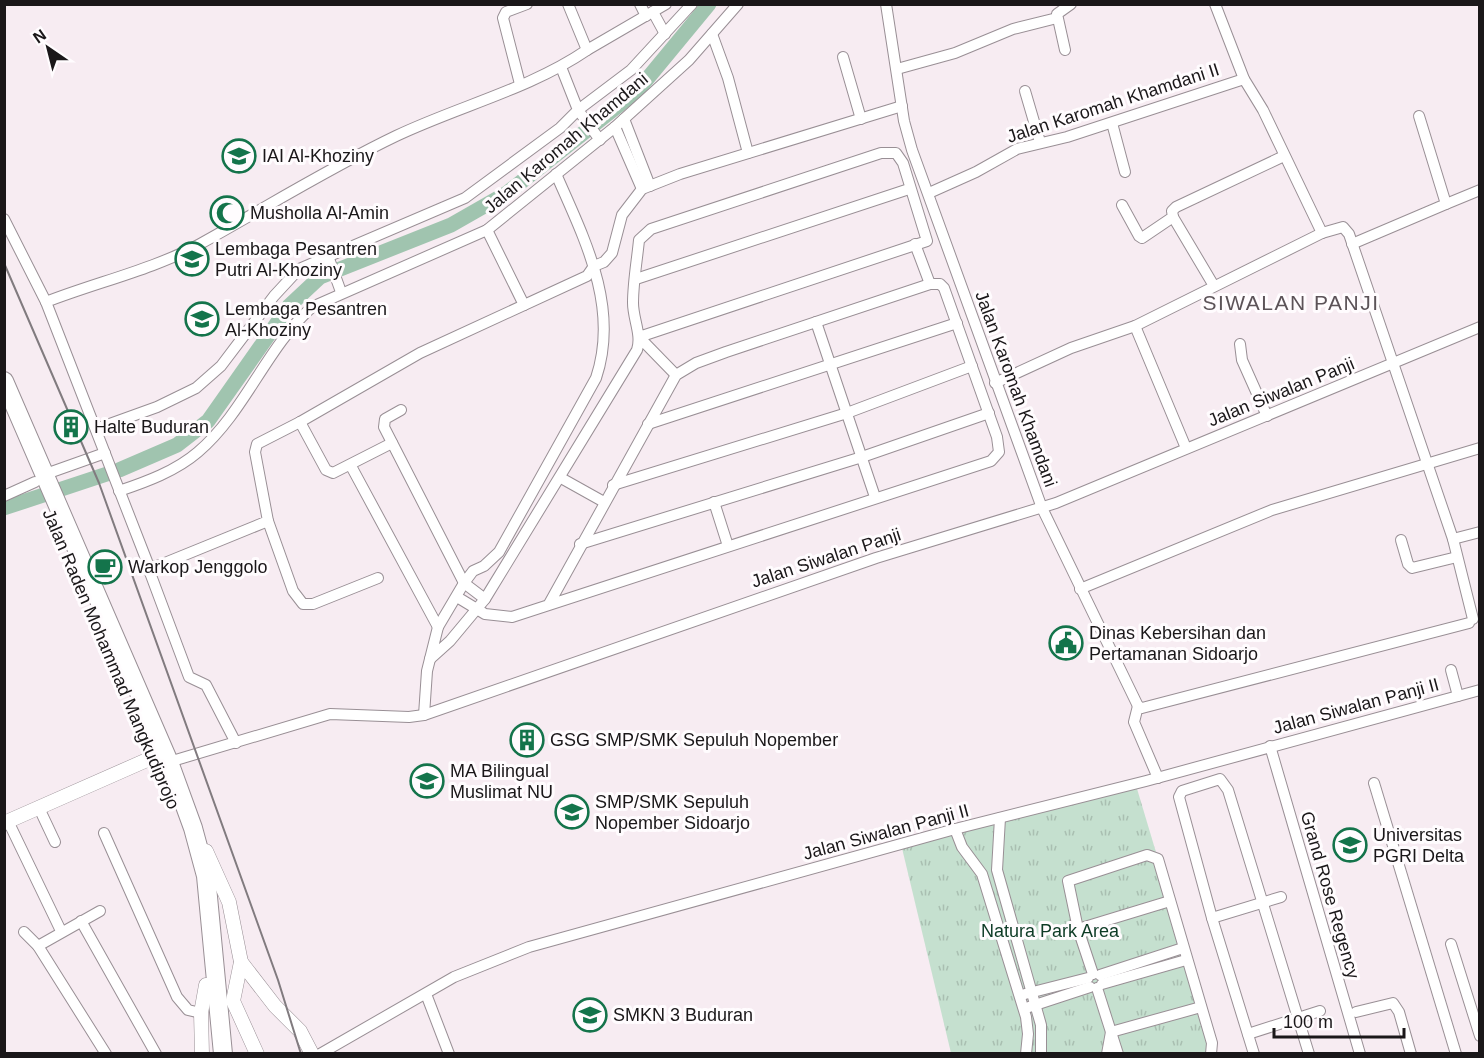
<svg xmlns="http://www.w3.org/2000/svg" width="1484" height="1058" font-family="Arial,sans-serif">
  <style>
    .park { fill: url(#park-tufts) }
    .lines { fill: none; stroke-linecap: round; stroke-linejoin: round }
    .river { stroke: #a0c4af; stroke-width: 15 }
    .minor-casing { stroke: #998f95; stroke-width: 12 }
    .tertiary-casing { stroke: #998f95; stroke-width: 15 }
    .trunk-casing { stroke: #998f95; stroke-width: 20 }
    .minor { stroke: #fff; stroke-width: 10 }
    .tertiary { stroke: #fff; stroke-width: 14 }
    .trunk { stroke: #fff; stroke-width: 18 }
    .rail { stroke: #817b7f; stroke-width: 2 }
    .labels { text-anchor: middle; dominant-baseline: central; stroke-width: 6; stroke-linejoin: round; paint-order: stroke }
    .street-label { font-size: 18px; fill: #1a1719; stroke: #fffcfe }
    .poi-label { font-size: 18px; fill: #1a1719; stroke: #fffcfe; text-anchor: start }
    .park-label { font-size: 18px; fill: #0d3b25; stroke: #fffcfe }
    .quarter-label { font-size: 21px; letter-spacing: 1.5px; fill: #5c5358; stroke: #fffcfe }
  </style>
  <defs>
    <pattern id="park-tufts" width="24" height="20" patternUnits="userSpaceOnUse" patternTransform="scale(1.5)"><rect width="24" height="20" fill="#c5e0cf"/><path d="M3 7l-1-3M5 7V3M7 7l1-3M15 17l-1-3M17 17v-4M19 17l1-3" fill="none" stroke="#a9bfb1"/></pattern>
  </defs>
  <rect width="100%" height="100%" fill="#f7ecf2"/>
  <path class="park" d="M1135 782 1158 859 1211 1053H951L901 844Z"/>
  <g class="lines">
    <path class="river" d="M4 508 119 470 177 445 208 421 289 306 320 277 451 225 507 193 638 90 709 4"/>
    <g class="minor-casing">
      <g id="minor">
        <path d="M568 4 587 50C530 89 459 106 396 136 329 168 265 208 200 244 152 270 97 282 46 302L148 564 152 567 160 565 268 521 255 452 257 444 300 422 420 353 587 276 594 266 604 262 612 253 622 215 642 189 680 174 902 106"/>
        <path d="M640 4 646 16"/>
        <path d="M886 4 904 121 912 150 1042 508 1138 706"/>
        <path d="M1215 4 1244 79 1263 110 1322 233"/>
        <path d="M653 12 665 34"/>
        <path d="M712 34 728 78 748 153"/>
        <path d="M587 50 666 4"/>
        <path d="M1065 50 1057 14 1071 4"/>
        <path d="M843 57 861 119"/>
        <path d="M897 69 955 53 1013 29 1057 18"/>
        <path d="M520 84 503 18 506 12 527 4"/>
        <path d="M1025 91 1040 142"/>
        <path d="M624 119 650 186"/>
        <path d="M1112 123 1125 172"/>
        <path d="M615 127 642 189"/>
        <path d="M600 140 578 110 631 70 692 4"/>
        <path d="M556 174C584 238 620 307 596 378L499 552 484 566 473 571 464 583 438 627 430 659 450 641 485 599 637 350C642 335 633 319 633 303 633 282 637 261 639 240L651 229 881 153H896L903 163 927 241 639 337 676 375"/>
        <path d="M929 193 976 172 1017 149 1067 137 1244 79"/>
        <path d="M1446 204 1480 190"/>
        <path d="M1122 205 1139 236 1142 238 1173 217 1172 211 1176 207 1284 156"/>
        <path d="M1173 217 1214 286"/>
        <path d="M4 219 46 302"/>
        <path d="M487 230 524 305"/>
        <path d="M915 244 930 284"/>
        <path d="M1352 244 1446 204 1419 116"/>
        <path d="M328 256 341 292"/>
        <path d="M636 279 909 189"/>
        <path d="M816 322 875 497"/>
        <path d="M1135 326 1186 448"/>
        <path d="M1240 344 1242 360 1267 416"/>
        <path d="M995 383 1071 348 1135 326 1322 233 1343 227 1349 234 1453 539 1473 619"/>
        <path d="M401 410 385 419 384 427 464 583 485 599"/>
        <path d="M300 422 326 470 333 473 392 443"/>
        <path d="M648 424 957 323"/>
        <path d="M96 429 157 407 196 388 221 366 274 296 299 269 465 198 560 128 578 110 561 67"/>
        <path d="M351 466 438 627"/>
        <path d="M43 475 105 453"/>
        <path d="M561 478 604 502"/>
        <path d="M613 485 847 413 972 366"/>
        <path d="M119 491C146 482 176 471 198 452 245 412 266 348 312 307L487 230 615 127 689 60 738 4"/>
        <path d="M4 496 35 482"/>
        <path d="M714 502 728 546"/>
        <path d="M268 521 293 591 303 604H313L378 578"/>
        <path d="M1453 539 1480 532"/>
        <path d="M1401 540 1408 564 1412 568 1457 557"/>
        <path d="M580 544 862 457 989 413"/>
        <path d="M146 562 189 677 206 685 236 743"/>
        <path d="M1080 589 1272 510 1480 448"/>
        <path d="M457 597 485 614 512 617 991 461 999 452 997 437 944 288 940 284H930L726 352 696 363 676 375 549 604"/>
        <path d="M1451 670 1458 696"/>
        <path d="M1138 706 1142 708 1469 623"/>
        <path d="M1138 706 1134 722 1158 778"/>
        <path d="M424 715 427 671 430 659"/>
        <path d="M1270 746 1360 1054"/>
        <path d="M169 762 330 714 409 717 424 715 876 558 1056 503 1480 327"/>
        <path d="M1374 783 1456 1054"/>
        <path d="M39 808 55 842"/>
        <path d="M1000 818 997 870 1041 1025V1054"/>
        <path d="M8 821 61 931"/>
        <path d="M955 829 962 847 982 874 1026 1017 1028 1034 1026 1054"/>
        <path d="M104 833 177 997 188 1010 201 1013"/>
        <path d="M1212 918 1281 897"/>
        <path d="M81 921 156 1054"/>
        <path d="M1078 929 1170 901"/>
        <path d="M24 932 38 946 106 1054"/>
        <path d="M1451 944 1480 1036"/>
        <path d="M38 946 100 911"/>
        <path d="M1093 974 1078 929 1068 881 1147 855 1158 859 1212 1043 1211 1054"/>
        <path d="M1100 975 1183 948"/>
        <path d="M1102 984 1186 960"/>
        <path d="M1097 988 1118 1054"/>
        <path d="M426 994 449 1054"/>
        <path d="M1025 994 1088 978"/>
        <path d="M1029 1007 1090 987"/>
        <path d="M1356 1012 1393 1003 1399 1012 1411 1054"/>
        <path d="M1248 1034 1320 1011"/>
        <path d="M320 1054 454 977 529 947 955 829 1146 781 1480 690"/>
        <path d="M1107 1054 1111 1032 1201 1007"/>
        <path d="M1254 1054 1212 918 1179 797 1182 791 1220 779 1228 790 1309 1054"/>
      </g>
    </g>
    <g class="tertiary-casing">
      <g id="tertiary">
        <path d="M4 823 156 756"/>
        <path d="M206 851 229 902 241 962 233 1001 257 1054"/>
        <path d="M241 962 275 1006 300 1031 312 1054"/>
        <path d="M202 1054 201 1013 206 985"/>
      </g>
    </g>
    <g class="trunk-casing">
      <path id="trunk" d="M4 381 169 762 193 828 206 876 223 1054"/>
    </g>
    <use href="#minor" class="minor"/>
    <use href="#tertiary" class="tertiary"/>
    <use href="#trunk" class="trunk"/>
    <path class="rail" d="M4 263 99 483 278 980 301 1054"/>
  </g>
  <defs>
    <g id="university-ring" transform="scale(1.725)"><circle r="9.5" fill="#fffcfe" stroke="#14744b" stroke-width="1.5"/><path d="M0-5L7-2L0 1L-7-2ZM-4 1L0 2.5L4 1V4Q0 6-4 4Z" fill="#14744b"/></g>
    <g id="mosque-ring" transform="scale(1.725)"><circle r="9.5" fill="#fffcfe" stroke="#14744b" stroke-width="1.5"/><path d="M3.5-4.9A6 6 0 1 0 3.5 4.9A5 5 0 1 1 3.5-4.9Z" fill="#14744b"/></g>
    <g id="school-ring" transform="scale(1.725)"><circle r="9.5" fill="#fffcfe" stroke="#14744b" stroke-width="1.5"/><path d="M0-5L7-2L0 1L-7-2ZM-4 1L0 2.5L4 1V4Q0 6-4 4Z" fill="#14744b"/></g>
    <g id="building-ring" transform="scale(1.725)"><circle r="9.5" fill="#fffcfe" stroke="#14744b" stroke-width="1.5"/><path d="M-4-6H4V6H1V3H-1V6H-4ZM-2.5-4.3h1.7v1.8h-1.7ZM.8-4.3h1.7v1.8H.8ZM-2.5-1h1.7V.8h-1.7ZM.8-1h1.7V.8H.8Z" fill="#14744b"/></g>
    <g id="cafe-ring" transform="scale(1.725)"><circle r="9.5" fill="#fffcfe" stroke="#14744b" stroke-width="1.5"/><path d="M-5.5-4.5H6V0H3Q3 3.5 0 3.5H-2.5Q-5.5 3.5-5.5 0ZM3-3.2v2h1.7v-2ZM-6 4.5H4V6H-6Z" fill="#14744b"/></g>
    <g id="civic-ring" transform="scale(1.725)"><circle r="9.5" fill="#fffcfe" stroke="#14744b" stroke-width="1.5"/><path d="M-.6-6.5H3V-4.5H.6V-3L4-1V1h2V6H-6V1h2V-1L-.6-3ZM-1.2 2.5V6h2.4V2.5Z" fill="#14744b"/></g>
  </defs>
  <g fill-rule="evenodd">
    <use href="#university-ring" x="239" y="156"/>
    <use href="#mosque-ring" x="227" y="213"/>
    <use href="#school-ring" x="192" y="259"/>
    <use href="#school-ring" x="202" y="319"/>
    <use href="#building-ring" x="71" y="427"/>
    <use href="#cafe-ring" x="105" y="567"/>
    <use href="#civic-ring" x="1066" y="643"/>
    <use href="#building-ring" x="527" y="740"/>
    <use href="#school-ring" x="427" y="781"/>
    <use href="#school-ring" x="572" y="812"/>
    <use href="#university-ring" x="1350" y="845"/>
    <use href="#school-ring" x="590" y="1015"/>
  </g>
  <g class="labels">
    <g class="street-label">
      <text transform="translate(1113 103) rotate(-18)">Jalan Karomah Khamdani II</text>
      <text transform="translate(566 143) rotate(-40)">Jalan Karomah Khamdani</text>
      <text transform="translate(1016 389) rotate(70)">Jalan Karomah Khamdani</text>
      <text transform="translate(1281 392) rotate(-22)">Jalan Siwalan Panji</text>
      <text transform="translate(826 558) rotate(-18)">Jalan Siwalan Panji</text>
      <text transform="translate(111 659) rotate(67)">Jalan Raden Mohammad Mangkudiprojo</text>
      <text transform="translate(1356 706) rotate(-15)">Jalan Siwalan Panji II</text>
      <text transform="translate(886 832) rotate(-15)">Jalan Siwalan Panji II</text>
      <text transform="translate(1330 895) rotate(74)">Grand Rose Regency</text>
    </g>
    <g class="poi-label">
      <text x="262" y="156">IAI Al-Khoziny</text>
      <text x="250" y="213">Musholla Al-Amin</text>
      <text x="215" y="249">Lembaga Pesantren<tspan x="215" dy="21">Putri Al-Khoziny</tspan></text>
      <text x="225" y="309">Lembaga Pesantren<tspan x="225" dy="21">Al-Khoziny</tspan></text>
      <text x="94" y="427">Halte Buduran</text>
      <text x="128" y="567">Warkop Jenggolo</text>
      <text x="1089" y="633">Dinas Kebersihan dan<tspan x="1089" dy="21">Pertamanan Sidoarjo</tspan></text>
      <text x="550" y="740">GSG SMP/SMK Sepuluh Nopember</text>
      <text x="450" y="771">MA Bilingual<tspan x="450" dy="21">Muslimat NU</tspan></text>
      <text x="595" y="802">SMP/SMK Sepuluh<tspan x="595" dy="21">Nopember Sidoarjo</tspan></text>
      <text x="1373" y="835">Universitas<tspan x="1373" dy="21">PGRI Delta</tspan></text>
      <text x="613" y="1015">SMKN 3 Buduran</text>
    </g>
    <g class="park-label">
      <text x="1050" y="931">Natura Park Area</text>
    </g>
    <g class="quarter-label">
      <text x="1291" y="302">SIWALAN PANJI</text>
    </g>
  </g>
  <rect width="1484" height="1058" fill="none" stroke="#1a1719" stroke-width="12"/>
  <g transform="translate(48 48) rotate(325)" stroke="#fffcfe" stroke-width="4.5" paint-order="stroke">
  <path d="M0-4.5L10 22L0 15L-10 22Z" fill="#1a1719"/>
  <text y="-9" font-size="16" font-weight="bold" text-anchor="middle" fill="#1a1719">N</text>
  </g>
  <path d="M1274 1028v9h130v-9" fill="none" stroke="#1a1719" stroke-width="3"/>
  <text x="1283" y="1028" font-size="18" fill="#1a1719" stroke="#fffcfe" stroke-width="4.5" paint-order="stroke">100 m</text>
</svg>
